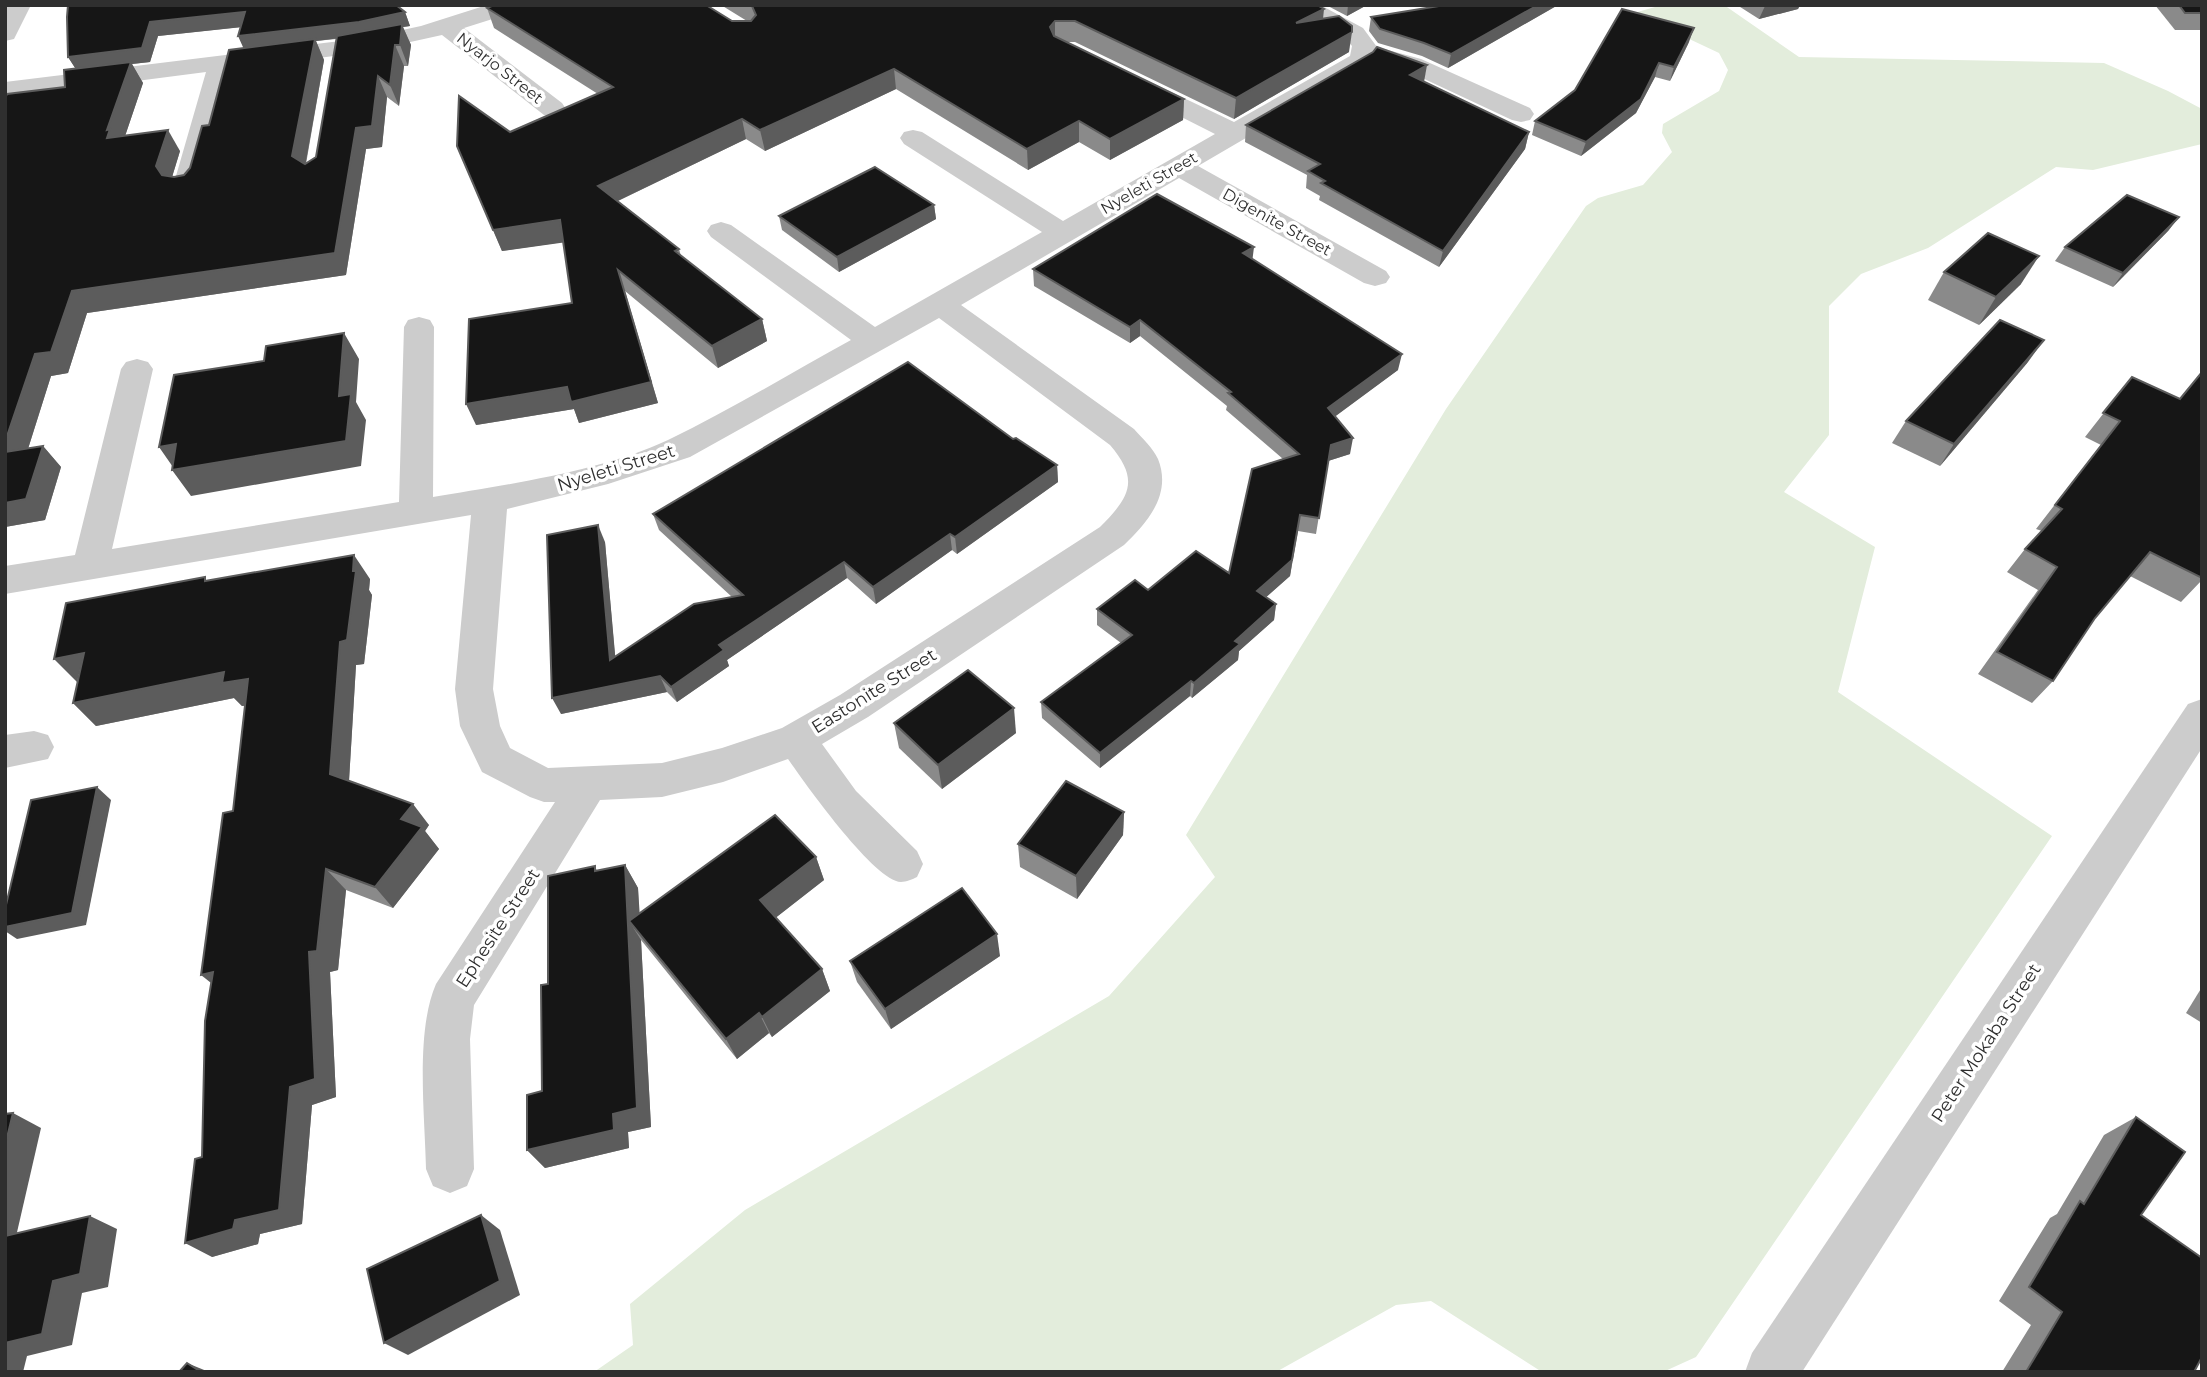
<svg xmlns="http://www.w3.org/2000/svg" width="2207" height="1377" font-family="Montserrat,sans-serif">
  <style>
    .green { fill: #e3eddc }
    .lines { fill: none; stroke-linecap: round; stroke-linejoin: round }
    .street { fill: #ccc; fill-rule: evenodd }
    .wall { fill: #8a8a8a; fill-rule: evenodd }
    .shaded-wall { fill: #5c5c5c }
    .building { fill: #161616; stroke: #5c5c5c; stroke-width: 2 }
    .labels { text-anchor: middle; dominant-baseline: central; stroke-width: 7; stroke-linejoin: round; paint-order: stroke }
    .far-street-label { font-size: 16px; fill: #2f2f2f; stroke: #fff }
    .street-label { font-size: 18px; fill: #2f2f2f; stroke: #fff }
  </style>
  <rect width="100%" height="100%" fill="#fff"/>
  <path class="green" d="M1662 5H1724L1799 57 2104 63 2168 91 2202 109V144L2093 170 2056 167 1928 248 1861 274 1829 306V435L1784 492 1875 547 1838 692 2052 836 1696 1357 1663 1372H1542L1431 1301 1396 1305 1276 1372H594L633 1345 630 1304 745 1210 1109 996 1215 877 1186 835 1446 409 1586 206 1598 198 1643 185 1672 152 1662 133 1663 124 1719 91 1728 70 1719 53 1634 13Z"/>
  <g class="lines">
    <g class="street">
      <path d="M7 5H31L14 39 5 41Z"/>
      <path d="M487 5H525L521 10 464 28 562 103 566 109 562 115 553 117 544 115 442 35 365 52 232 69 204 176 200 182 190 184 180 182 176 176 206 72 5 98V82L365 38 421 26Z"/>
      <path d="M1287 5 1324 7 1363 28 1377 47 1421 59 1530 108 1534 114 1530 120 1521 122 1512 120 1403 69 1373 61 1369 66 1198 166 1386 271 1390 277 1386 283 1375 286 1364 283 1179 178 961 305 1134 429C1142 438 1153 448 1158 459 1172 494 1148 522 1124 545L868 717 822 744 856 791 917 851 923 864 917 877C913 879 906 882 901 882 874 881 804 782 788 759L723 782 662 797 600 800 474 1005 470 1039 474 1169 467 1186 450 1193 433 1186 426 1169C425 1116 415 1032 436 984L555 802H544L530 797 482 772 460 726 455 689 471 515 5 594V566L75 555 121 369 126 362 137 359 148 362 153 369 112 549 399 502 404 327 408 320 419 317 430 320 434 327 433 497C505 485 603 471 668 440 730 410 791 373 851 340L711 237 707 231 711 225 721 222 731 225 875 327 1042 232 904 144 900 138 904 132 913 130 922 132 1063 221 1215 134 1128 90 1124 85 1128 80 1137 77 1146 80 1234 122 1350 56 1352 46 1346 39 1291 10ZM939 318 1110 445C1140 480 1130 497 1100 527L840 695 782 728 722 748 662 763 548 768 510 748 500 726 493 689 507 509 608 484 690 457Z"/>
      <path d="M2202 699V748L1802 1372H1745L1752 1353 2188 704Z"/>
      <path d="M34 731 48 735 54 747 48 759 5 768V735Z"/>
    </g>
  </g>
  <g class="wall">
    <path d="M721 5H1317L1323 19 1349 52 1234 119 1075 42H1066L1184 99 1183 120 1110 160 1079 142 1028 170 896 89 765 151 746 139 618 201 679 249 681 256 762 319 767 341 718 368 625 291 658 403 579 423 574 409 476 425 572 303 563 242 502 251 457 146 510 132 598 94 494 28 487 8 747 21Z"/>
    <path d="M1326 5H1367L1347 16Z"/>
    <path d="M1558 5 1448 68 1422 56 1378 43 1369 31 1371 17Z"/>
    <path d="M1737 5H1800L1798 9 1759 19Z"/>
    <path d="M2155 5H2202V30H2175Z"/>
    <path d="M405 12 410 26 403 27 411 45 408 66H404L399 106 387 97 382 147 366 149 346 275 87 313 68 373 51 376 28 449 43 446 61 467 45 520 5 527 65 87 76 69 68 57 67 17ZM241 27 244 48 190 168 184 175 172 177 180 151 125 136 143 83 132 64 150 62 158 36ZM336 39 316 157 306 164 324 60 316 41Z"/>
    <path d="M1689 42 1670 81 1655 77 1636 113 1581 156 1532 135 1535 121Z"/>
    <path d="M1424 82 1529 132 1525 149 1439 267 1319 200 1320 196 1306 188 1307 175 1245 142 1246 125Z"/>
    <path d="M934 205 936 219 839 272 782 230 779 216Z"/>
    <path d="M2179 217 2168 231 2113 287 2055 261 2065 247Z"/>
    <path d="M1253 259 1398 370 1335 416 1350 454 1328 461 1316 534 1298 531 1290 576 1266 597 1276 604 1274 620 1239 651 1238 660 1192 698 1190 696 1100 768 1042 718 1041 702 1121 643 1097 625V609L1148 590 1229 573 1283 459 1226 410 1227 406 1140 336 1130 343 1034 286 1033 269Z"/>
    <path d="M1944 272 2021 284 1979 325 1928 300Z"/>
    <path d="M2028 362 1940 466 1892 443 1906 421Z"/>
    <path d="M2202 371V580L2181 602 2130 576 2095 618 2053 681 2032 703 1978 674 2038 590 2007 572 2025 549 2042 531 2036 529 2101 445 2085 437 2132 377 2180 399Z"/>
    <path d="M1013 439 1057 465 1058 482 957 554 952 550 876 604 847 578 727 660 729 666 677 702 667 692 561 714 605 542 615 656 732 597 659 530 653 514Z"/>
    <path d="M370 579 369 590 372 595 364 664 356 665 349 781 429 825 425 831 439 849 393 908 346 890 338 970 330 972 336 1097 312 1105 302 1224 260 1234 258 1244 212 1257 202 1157 212 983 233 811 245 706H242L234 698 96 726 73 703 208 580Z"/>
    <path d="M894 723 1016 733 942 789 899 748Z"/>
    <path d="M1124 812 1123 835 1077 899 1020 867 1018 844Z"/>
    <path d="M816 857 824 880 775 918 822 969 830 991 772 1037 769 1033 737 1059 641 940 651 1127 628 1132 629 1148 545 1168 527 1150 542 1091 548 984 595 866 597 871 625 865 638 888 639 913Z"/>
    <path d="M1000 956 891 1029 857 982 850 961Z"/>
    <path d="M2202 987V1023L2186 1013Z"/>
    <path d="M2136 1117 2141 1215 2194 1372H2002L2031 1325 1999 1301 2050 1218 2057 1214 2104 1135Z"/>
  </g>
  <g class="shaded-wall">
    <path d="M1348 5H1367L1347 16Z"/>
    <path d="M1538 5H1558L1448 68 1451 54Z"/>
    <path d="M1767 5H1800L1798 9 1759 19 1765 6Z"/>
    <path d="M1324 9 1322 29 1296 23Z"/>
    <path d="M245 12 252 26 158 36 150 62 132 64 143 83 121 148 107 138 77 71 68 57 150 22Z"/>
    <path d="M405 12 410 26 403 27 411 45 408 66 400 45 365 35 316 41 324 60 303 178 292 156 238 36Z"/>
    <path d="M1055 21V41L1050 27Z"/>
    <path d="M1694 28 1689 42 1670 81 1674 67Z"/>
    <path d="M1352 32 1349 52 1234 119 1236 98Z"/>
    <path d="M395 45 404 66 399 106 390 85Z"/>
    <path d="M1659 63 1655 77 1636 113 1581 156 1586 142Z"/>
    <path d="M1427 65 1424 82 1410 75Z"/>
    <path d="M894 69 896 89 765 151 760 130Z"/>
    <path d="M378 76 387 97 382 147 366 149 346 275 87 313 68 373 51 376 20 474 5 457V442L35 354 72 291 335 253 356 128Z"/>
    <path d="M1184 99 1183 120 1110 160V139Z"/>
    <path d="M742 119 746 139 605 207 598 186Z"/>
    <path d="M1079 121V142L1028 170 1027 149Z"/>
    <path d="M168 130 180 151 169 187 156 166Z"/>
    <path d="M1529 132 1525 149 1439 267 1443 251Z"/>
    <path d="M934 205 936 219 839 272 837 257Z"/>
    <path d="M2179 217 2168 231 2113 287 2123 273Z"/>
    <path d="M560 220 567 242 502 251 493 230Z"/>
    <path d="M1254 247 1252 263 1243 253Z"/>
    <path d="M2039 256 2021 284 1979 325 1996 297Z"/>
    <path d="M618 270 658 403 579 423 574 409 476 425 466 404Z"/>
    <path d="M762 319 767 341 718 368 712 346Z"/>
    <path d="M1140 320V336L1130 343V327Z"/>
    <path d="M344 333 359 359 356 402 366 420 361 466 191 496 172 470H175L159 447 176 444 339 396Z"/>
    <path d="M2044 340 2028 362 1940 466 1954 444Z"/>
    <path d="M1402 354 1398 370 1325 424 1328 408Z"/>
    <path d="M1353 438 1350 454 1328 461 1331 445Z"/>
    <path d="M43 446 61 467 45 520 5 527V503Z"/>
    <path d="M1057 465 1058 482 957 554 955 537Z"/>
    <path d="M1300 515 1290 576 1255 607 1257 591Z"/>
    <path d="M598 525 605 542 617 676 610 660Z"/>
    <path d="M950 534 952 550 876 604 873 587Z"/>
    <path d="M354 555 370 579 369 590 372 595 364 664 356 665 348 797 330 774 340 642 353 571Z"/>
    <path d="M844 562 847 578 727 660 729 666 677 702 671 687 719 645Z"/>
    <path d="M1276 604 1274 620 1239 651 1238 660 1192 698 1194 683 1235 641Z"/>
    <path d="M84 653 77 682 54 659Z"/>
    <path d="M224 672 248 679 267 702 242 706 234 698 96 726 73 703Z"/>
    <path d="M660 676 667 692 561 714 552 698Z"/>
    <path d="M1191 681 1190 696 1100 768V753Z"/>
    <path d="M1014 708 1016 733 942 789 938 765Z"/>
    <path d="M97 787 111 800 86 925 17 939 5 931V927Z"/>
    <path d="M413 804 429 825 425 831 439 849 393 908 375 887 401 819Z"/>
    <path d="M1124 812 1123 835 1077 899 1076 876Z"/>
    <path d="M816 857 824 880 769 923 760 900Z"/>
    <path d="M625 865 638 888 641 934 629 921 641 940 651 1127 628 1132 629 1148 545 1168 527 1150 613 1114Z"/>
    <path d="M326 869 346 890 338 970 330 972 336 1097 312 1105 302 1224 260 1234 258 1244 212 1257 185 1243 235 1220 290 1087 309 952Z"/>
    <path d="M997 934 1000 956 891 1029 885 1009Z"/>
    <path d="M822 969 830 991 772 1037 762 1017Z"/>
    <path d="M213 972 225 994 201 975Z"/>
    <path d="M759 1013 769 1033 737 1059 726 1039Z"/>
    <path d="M13 1113 41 1128 12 1254 5 1251V1146Z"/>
    <path d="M481 1215 500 1230 520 1295 408 1355 384 1343Z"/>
    <path d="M90 1216 117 1229 108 1287 82 1293 72 1345 27 1356 23 1372H5V1343L53 1281Z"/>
    <path d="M187 1363 209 1372H201Z"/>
  </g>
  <g class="building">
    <path d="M68 5H396L405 12 359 22 238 36 245 12 150 22 142 48 68 57 67 17Z"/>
    <path d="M494 5H706L732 21H751L756 15 752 6 750 5H1317L1324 9 1296 23 1339 16 1352 26V32L1236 98 1075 21H1055L1050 27 1054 36 1184 99 1110 139 1079 121 1027 149 894 69 760 130 742 119 598 186 679 249 675 251 762 319 712 346 618 270 651 382 571 402 567 387 466 404 469 319 572 303 560 220 493 230 457 146 459 96 510 132 613 87 487 8Z"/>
    <path d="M1445 5H1538L1451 54 1424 43 1380 29 1371 17Z"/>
    <path d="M2179 5H2202V13H2185Z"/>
    <path d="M1622 9 1694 28 1674 67 1659 63 1641 99 1586 142 1535 121 1575 90Z"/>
    <path d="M402 24 400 45H395L390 85 378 76 372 126 356 128 335 253 72 291 51 352 35 354 5 442V98L7 94 65 87 64 70 131 62 107 130 110 129 107 138 168 130 156 166 162 175 174 177 184 175 190 168 202 126 209 125 229 50 315 39 292 156 305 164 316 157 337 36Z"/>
    <path d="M1377 47 1427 65 1410 75 1529 132 1443 251 1321 183 1325 181 1308 171 1320 164 1246 125 1373 52Z"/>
    <path d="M875 167 934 205 837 257 779 216Z"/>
    <path d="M1157 194 1254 247 1243 253 1402 354 1328 408 1353 438 1331 445 1319 518 1300 515 1292 560 1257 591 1276 604 1235 641 1240 644 1194 683 1191 681 1100 753 1041 702 1132 635 1097 609 1135 580 1148 590 1196 551 1229 573 1252 469 1299 454 1228 393 1231 392 1140 320 1130 327 1033 269Z"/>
    <path d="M2127 195 2179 217 2123 273 2065 247Z"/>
    <path d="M1988 233 2039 256 1996 297 1944 272Z"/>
    <path d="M2000 320 2044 340 1954 444 1906 421Z"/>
    <path d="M344 333 339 396 351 394 346 441 172 470 176 444 159 447 174 375 264 361 266 346Z"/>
    <path d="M908 362 1013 439 1016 438 1057 465 955 537 950 534 873 587 844 562 719 645 724 650 671 687 660 676 552 698 547 535 598 525 610 660 694 604 743 595 653 514Z"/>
    <path d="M2202 372V578L2150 552 2095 618 2053 681 1997 652 2057 567 2025 549 2062 509 2055 505 2120 421 2103 413 2132 377 2180 399Z"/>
    <path d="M43 446 26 499 5 503V452Z"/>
    <path d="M354 555 353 571H356L347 640 340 642 330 774 413 804 401 819 422 827 375 887 326 869 317 951 309 952 315 1079 290 1087 279 1210 235 1220 233 1229 185 1243 195 1159 202 1157 205 1021 213 972 201 975 223 813 233 811 248 679 222 683 224 672 73 703 84 653 54 659 66 603 205 577V581Z"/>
    <path d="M968 670 1014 708 938 765 894 723Z"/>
    <path d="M1066 781 1124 812 1076 876 1018 844Z"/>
    <path d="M97 787 72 913 5 927V909L31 800Z"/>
    <path d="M775 815 816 857 760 900 822 969 762 1017 759 1013 726 1039 629 921Z"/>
    <path d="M625 865 637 1108 613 1114 614 1130 527 1150V1095L542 1091 541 985 548 984V876L595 866V871Z"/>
    <path d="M962 888 997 934 885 1009 850 961Z"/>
    <path d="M13 1113 5 1146V1114Z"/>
    <path d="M2136 1117 2185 1152 2141 1215 2202 1258V1357L2194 1372H2026L2062 1312 2029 1287 2080 1201 2084 1204Z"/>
    <path d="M481 1215 500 1281 384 1343 367 1269Z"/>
    <path d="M90 1216 80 1274 53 1281 42 1334 5 1343V1236Z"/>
    <path d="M187 1363 201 1372H179Z"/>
  </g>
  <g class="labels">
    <g class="far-street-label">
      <text transform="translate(500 68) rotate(38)">Nyarjo Street</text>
      <text transform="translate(1149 183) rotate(-30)">Nyeleti Street</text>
      <text transform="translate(1277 222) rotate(29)">Digenite Street</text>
    </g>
    <g class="street-label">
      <text transform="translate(616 468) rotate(-17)">Nyeleti Street</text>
      <text transform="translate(874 691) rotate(-32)">Eastonite Street</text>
      <text transform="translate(498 928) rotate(-57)">Ephesite Street</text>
      <text transform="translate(1986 1043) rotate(-57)">Peter Mokaba Street</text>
    </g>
  </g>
  <rect width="2207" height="1377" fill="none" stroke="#2f2f2f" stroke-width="14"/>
</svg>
